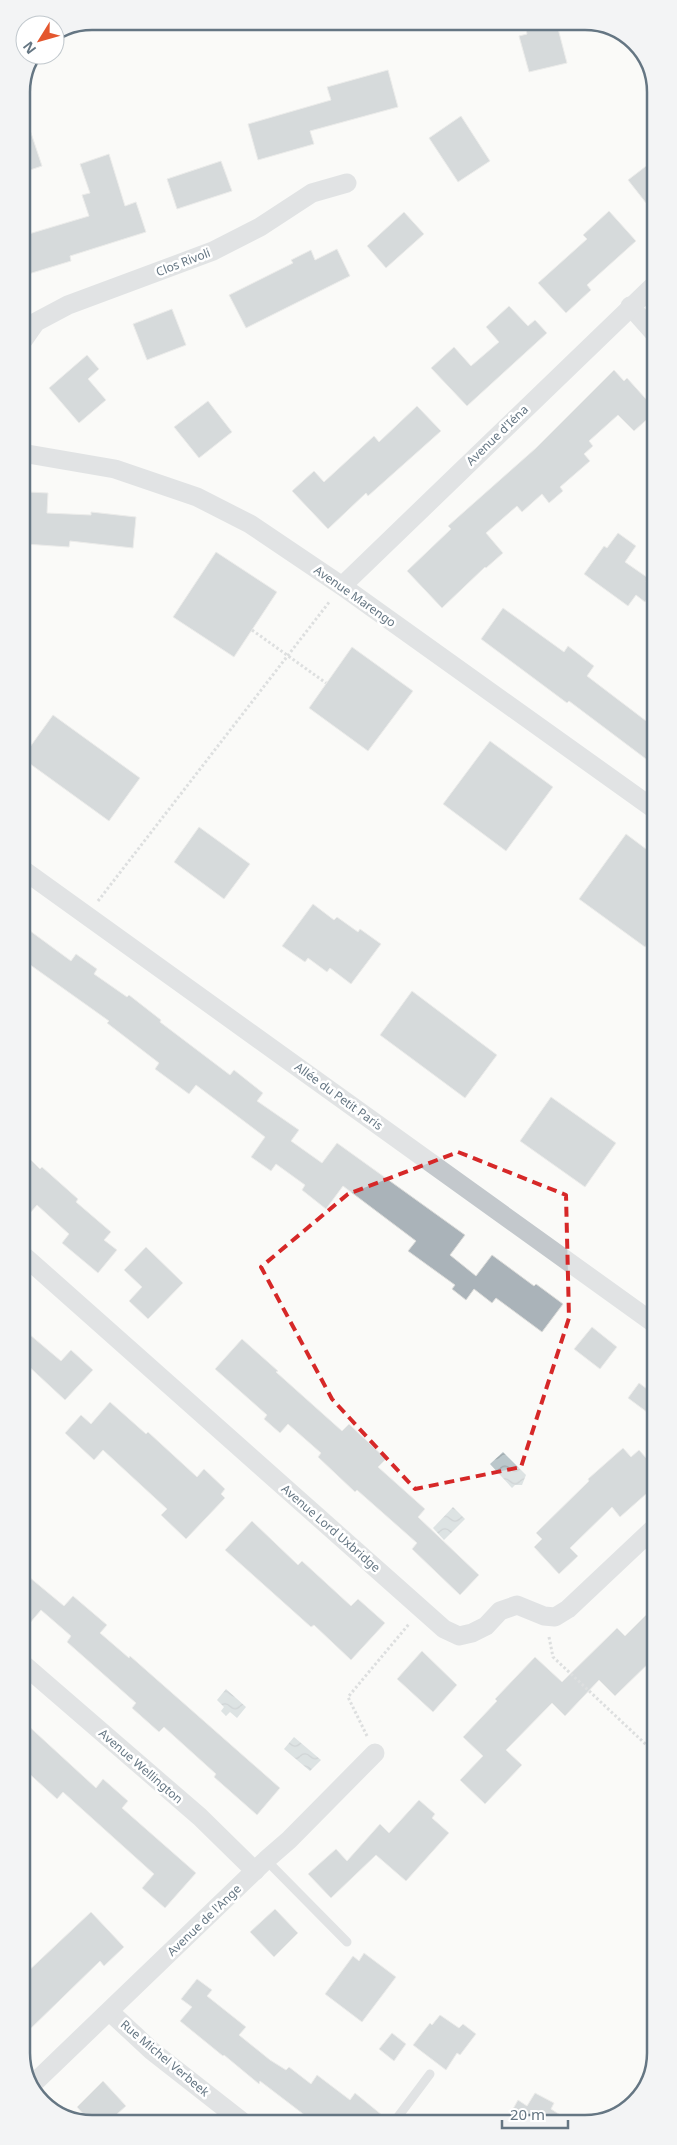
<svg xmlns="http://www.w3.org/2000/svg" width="677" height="2145" font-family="'Noto Sans',sans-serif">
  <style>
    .water { fill: url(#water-waves) }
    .building { fill: #aab3b9; stroke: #dcdcda }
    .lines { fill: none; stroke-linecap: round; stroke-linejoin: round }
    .path { stroke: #bbbfc2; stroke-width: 3; stroke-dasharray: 2.5 2.5; stroke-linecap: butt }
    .lane { stroke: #c3c8cc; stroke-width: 9 }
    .street { stroke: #c3c8cc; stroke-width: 19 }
    .marked { fill: none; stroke: #d62828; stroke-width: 4; stroke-dasharray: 10 6; stroke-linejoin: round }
    .labels { text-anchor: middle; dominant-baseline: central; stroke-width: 5; stroke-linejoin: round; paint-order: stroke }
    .street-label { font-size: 12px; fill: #657683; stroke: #fff }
    .rim { fill: none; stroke: #657683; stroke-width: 2.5 }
  </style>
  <defs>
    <pattern id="water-waves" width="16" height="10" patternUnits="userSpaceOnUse" patternTransform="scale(1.25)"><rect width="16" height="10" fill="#bbc7cb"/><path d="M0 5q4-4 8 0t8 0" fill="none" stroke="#9ca6aa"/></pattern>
  </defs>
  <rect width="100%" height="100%" fill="#fafaf8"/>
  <g class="water">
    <path d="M503 1452 526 1475 522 1485H515L512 1488 490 1464Z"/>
    <path d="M453 1507 465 1519 444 1540 433 1528Z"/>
    <path d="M226 1689 246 1707 237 1718 230 1712 226 1716 221 1711 224 1707 217 1700Z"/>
    <path d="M294 1737 321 1760 310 1771 284 1749Z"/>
  </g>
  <g class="building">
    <path d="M524 21H556L567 63 529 72 519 36 527 34Z"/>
    <path d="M388 70 398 107 310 131 314 144 258 160 248 124 331 100 327 87Z"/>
    <path d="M25 115 42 166 21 173V116Z"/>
    <path d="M461 116 490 161 458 182 429 138Z"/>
    <path d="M109 154 125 206 136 202 146 232 70 256 71 261 22 276V236L89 216 82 195 90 193 80 164Z"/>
    <path d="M654 160V213L628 180Z"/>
    <path d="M221 161 232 191 177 209 167 179Z"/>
    <path d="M609 211 636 241 587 285 591 290 566 313 538 283 587 239 583 235Z"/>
    <path d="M404 212 424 234 386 268 367 246Z"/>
    <path d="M337 249 350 276 246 328 229 295 293 263 291 260 311 250 315 260Z"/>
    <path d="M509 306 528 326 535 320 547 333 467 406 431 368 454 347 471 366 499 342 486 327Z"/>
    <path d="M172 309 186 345 147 360 133 324Z"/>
    <path d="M87 355 99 369 88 379 106 400 79 423 49 388Z"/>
    <path d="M614 370 624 381 627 378 654 408V413L634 431 618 415 589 441 593 446 584 454 590 461 560 487 563 491 549 503 542 494 522 512 517 506 486 533 503 553 486 568 485 567 442 608 407 571 451 529 448 526 536 448Z"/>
    <path d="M208 401 232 432 199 458 174 427Z"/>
    <path d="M417 406 441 431 368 496 366 493 328 529 292 491 314 471 324 482 374 436 379 442Z"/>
    <path d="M28 492 48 493 47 513 91 515V512L136 517 133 548 70 541 69 547 25 544Z"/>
    <path d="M618 533 636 546 625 562 648 578 646 582 654 588 645 602 636 595 628 606 584 574 604 546 607 548Z"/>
    <path d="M216 552 277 592 234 657 173 617Z"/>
    <path d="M503 608 564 652 568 646 594 666 587 676 654 727V765L569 701 567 703 481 639Z"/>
    <path d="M352 647 413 691 368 751 309 708Z"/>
    <path d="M53 715 140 778 109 821 22 758Z"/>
    <path d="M490 741 553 787 506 851 443 804Z"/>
    <path d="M199 827 250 864 224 899 174 862Z"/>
    <path d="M626 834 654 855V935L645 947 579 899Z"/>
    <path d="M313 904 334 920 337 917 358 932 360 929 381 944 351 984 330 968 327 972 308 958 305 962 282 946Z"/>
    <path d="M22 925 71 961 76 954 97 969 94 974 127 997 129 995 161 1020 160 1022 230 1075 234 1070 263 1093 257 1101 299 1130 291 1141 322 1163 337 1143 465 1235 450 1255 476 1276 492 1255 534 1286 536 1284 563 1304 542 1332 496 1298 492 1303 474 1289 466 1300 452 1289 455 1285 408 1251 416 1241 343 1186 326 1209 302 1190 305 1185 276 1164 271 1171 251 1157 265 1137 196 1085 189 1094 155 1069 159 1063 107 1023 109 1021 22 959Z"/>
    <path d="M412 991 497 1055 465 1098 380 1035Z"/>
    <path d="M551 1097 616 1143 585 1187 520 1141Z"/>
    <path d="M23 1152 40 1169 42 1167 78 1199 76 1202 111 1232 104 1240 117 1250 98 1273 62 1243 69 1234 37 1205 23 1221Z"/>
    <path d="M146 1247 183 1283 148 1319 129 1301 142 1287 124 1270Z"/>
    <path d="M592 1327 617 1347 600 1369 574 1349Z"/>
    <path d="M23 1329 61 1361 71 1350 93 1370 65 1400 23 1361Z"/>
    <path d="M242 1339 278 1371 276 1372 342 1431 349 1424 386 1459 378 1467 425 1509 418 1517 479 1575 460 1595 412 1549 417 1543 357 1490 355 1492 318 1457 321 1453 288 1424 280 1433 264 1419 267 1415 215 1369Z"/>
    <path d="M639 1383 655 1395V1418L628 1398Z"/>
    <path d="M110 1402 146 1434 148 1432 197 1477 204 1469 225 1489 221 1494 225 1498 186 1539 161 1515 167 1509 103 1450 94 1460 65 1433 81 1415 91 1424Z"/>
    <path d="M623 1448 631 1457 639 1450 655 1468V1486L620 1517 612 1507 570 1548 578 1556 559 1574 534 1547 542 1539 536 1533 589 1481 588 1479Z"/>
    <path d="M252 1521 298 1565 302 1561 351 1606 358 1599 385 1623 351 1660 314 1625 311 1627 225 1550Z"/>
    <path d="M23 1572 64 1606 73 1596 107 1625 100 1633 129 1658 130 1656 280 1788 257 1815 214 1777 216 1774 164 1727 159 1732 132 1708 136 1703 67 1642 71 1636 41 1610 23 1631Z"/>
    <path d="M655 1606V1657L615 1696 599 1680 565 1716 552 1703 506 1750 522 1765 485 1804 460 1780 483 1756 463 1737 497 1701 495 1699 535 1657 562 1682 617 1628 625 1636Z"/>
    <path d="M422 1651 457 1685 433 1712 397 1679Z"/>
    <path d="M23 1721 96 1788 103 1779 128 1801 122 1808 196 1873 165 1908 142 1888 154 1874 63 1792 57 1799 23 1768Z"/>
    <path d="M419 1800 435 1814 432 1818 449 1833 406 1881 376 1855 331 1898 308 1874 336 1849 347 1861 380 1824 389 1833Z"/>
    <path d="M275 1909 298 1933 274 1957 250 1932Z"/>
    <path d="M91 1912 124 1947 104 1966 100 1961 24 2035 23 1976Z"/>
    <path d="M364 1953 396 1977 362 2022 325 1994 353 1956 359 1961Z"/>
    <path d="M197 1979 212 1990 207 1996 246 2027 239 2035 270 2060 286 2070 289 2067 311 2084 317 2075 350 2100 355 2093 388 2120V2122L315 2123 260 2081 259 2084 224 2055 223 2056 180 2021 192 2007 181 1999Z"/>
    <path d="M440 2015 459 2028 463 2024 476 2034 460 2055 457 2053 446 2070 413 2045 430 2023 432 2025Z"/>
    <path d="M392 2033 406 2044 394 2061 379 2049Z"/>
    <path d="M103 2081 126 2106 107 2123 92 2124 77 2107Z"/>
    <path d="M535 2093 554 2103 551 2109 571 2122H517L509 2116 518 2100 527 2106Z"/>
  </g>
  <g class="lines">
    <g class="path">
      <path d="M252 630 326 683"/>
      <path d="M98 901 330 601"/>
      <path d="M549 1637 553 1657 655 1753"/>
      <path d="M367 1736 348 1697 409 1624"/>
    </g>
    <g class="lane">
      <path d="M266 1860 347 1942"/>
      <path d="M394 2122 430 2074"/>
    </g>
    <g class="street">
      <path d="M630 306 654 333"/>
      <path d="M22 342 36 322 68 305 213 251 260 227 312 193 347 183"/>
      <path d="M22 453 115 469 197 497 250 524 342 586 654 809"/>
      <path d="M342 586 654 285"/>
      <path d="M22 869 655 1324"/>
      <path d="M23 1255 444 1629 459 1636 472 1633 486 1626 500 1611 517 1605 544 1616 555 1617 568 1609 655 1527"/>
      <path d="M23 1664 200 1817 255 1871"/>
      <path d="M110 2012 152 2051 244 2123"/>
      <path d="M32 2085 266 1860 289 1840 375 1753"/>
    </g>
  </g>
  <path d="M0 0H677V2145H0ZM458 1152 566 1195 569 1318 521 1467 415 1489 332 1399 261 1267 348 1194Z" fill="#fafaf8" fill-opacity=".55" fill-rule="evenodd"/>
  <path class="marked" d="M458 1152 566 1195 569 1318 521 1467 415 1489 332 1399 261 1267 348 1194Z"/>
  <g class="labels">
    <g class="street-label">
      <text transform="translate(183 262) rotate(-21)">Clos Rivoli</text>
      <text transform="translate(497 435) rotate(-44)">Avenue d'Iéna</text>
      <text transform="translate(355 596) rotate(35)">Avenue Marengo</text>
      <text transform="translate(339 1096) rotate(36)">Allée du Petit Paris</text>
      <text transform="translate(331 1528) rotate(41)">Avenue Lord Uxbridge</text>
      <text transform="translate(141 1766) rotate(41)">Avenue Wellington</text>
      <text transform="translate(204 1920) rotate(-44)">Avenue de l'Ange</text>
      <text transform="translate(165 2058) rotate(40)">Rue Michel Verbeek</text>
    </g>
  </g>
  <path d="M0 0H677V2145H0ZM92 30H585A62 62 0 0 1 647 92V2053A62 62 0 0 1 585 2115H92A62 62 0 0 1 30 2053V92A62 62 0 0 1 92 30Z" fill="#f3f4f5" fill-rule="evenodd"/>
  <path class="rim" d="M92 30H585A62 62 0 0 1 647 92V2053A62 62 0 0 1 585 2115H92A62 62 0 0 1 30 2053V92A62 62 0 0 1 92 30Z"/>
  <g transform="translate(40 40) rotate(233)"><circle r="24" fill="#ffffff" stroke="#c1c8cd"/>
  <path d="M0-4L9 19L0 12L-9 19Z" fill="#e4572e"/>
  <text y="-8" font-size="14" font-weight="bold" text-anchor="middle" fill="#657683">N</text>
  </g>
  <path d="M502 2120v8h66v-8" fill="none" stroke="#657683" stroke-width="2.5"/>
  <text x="510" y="2120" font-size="15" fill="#657683" stroke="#ffffff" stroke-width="4" paint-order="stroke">20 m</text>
</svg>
